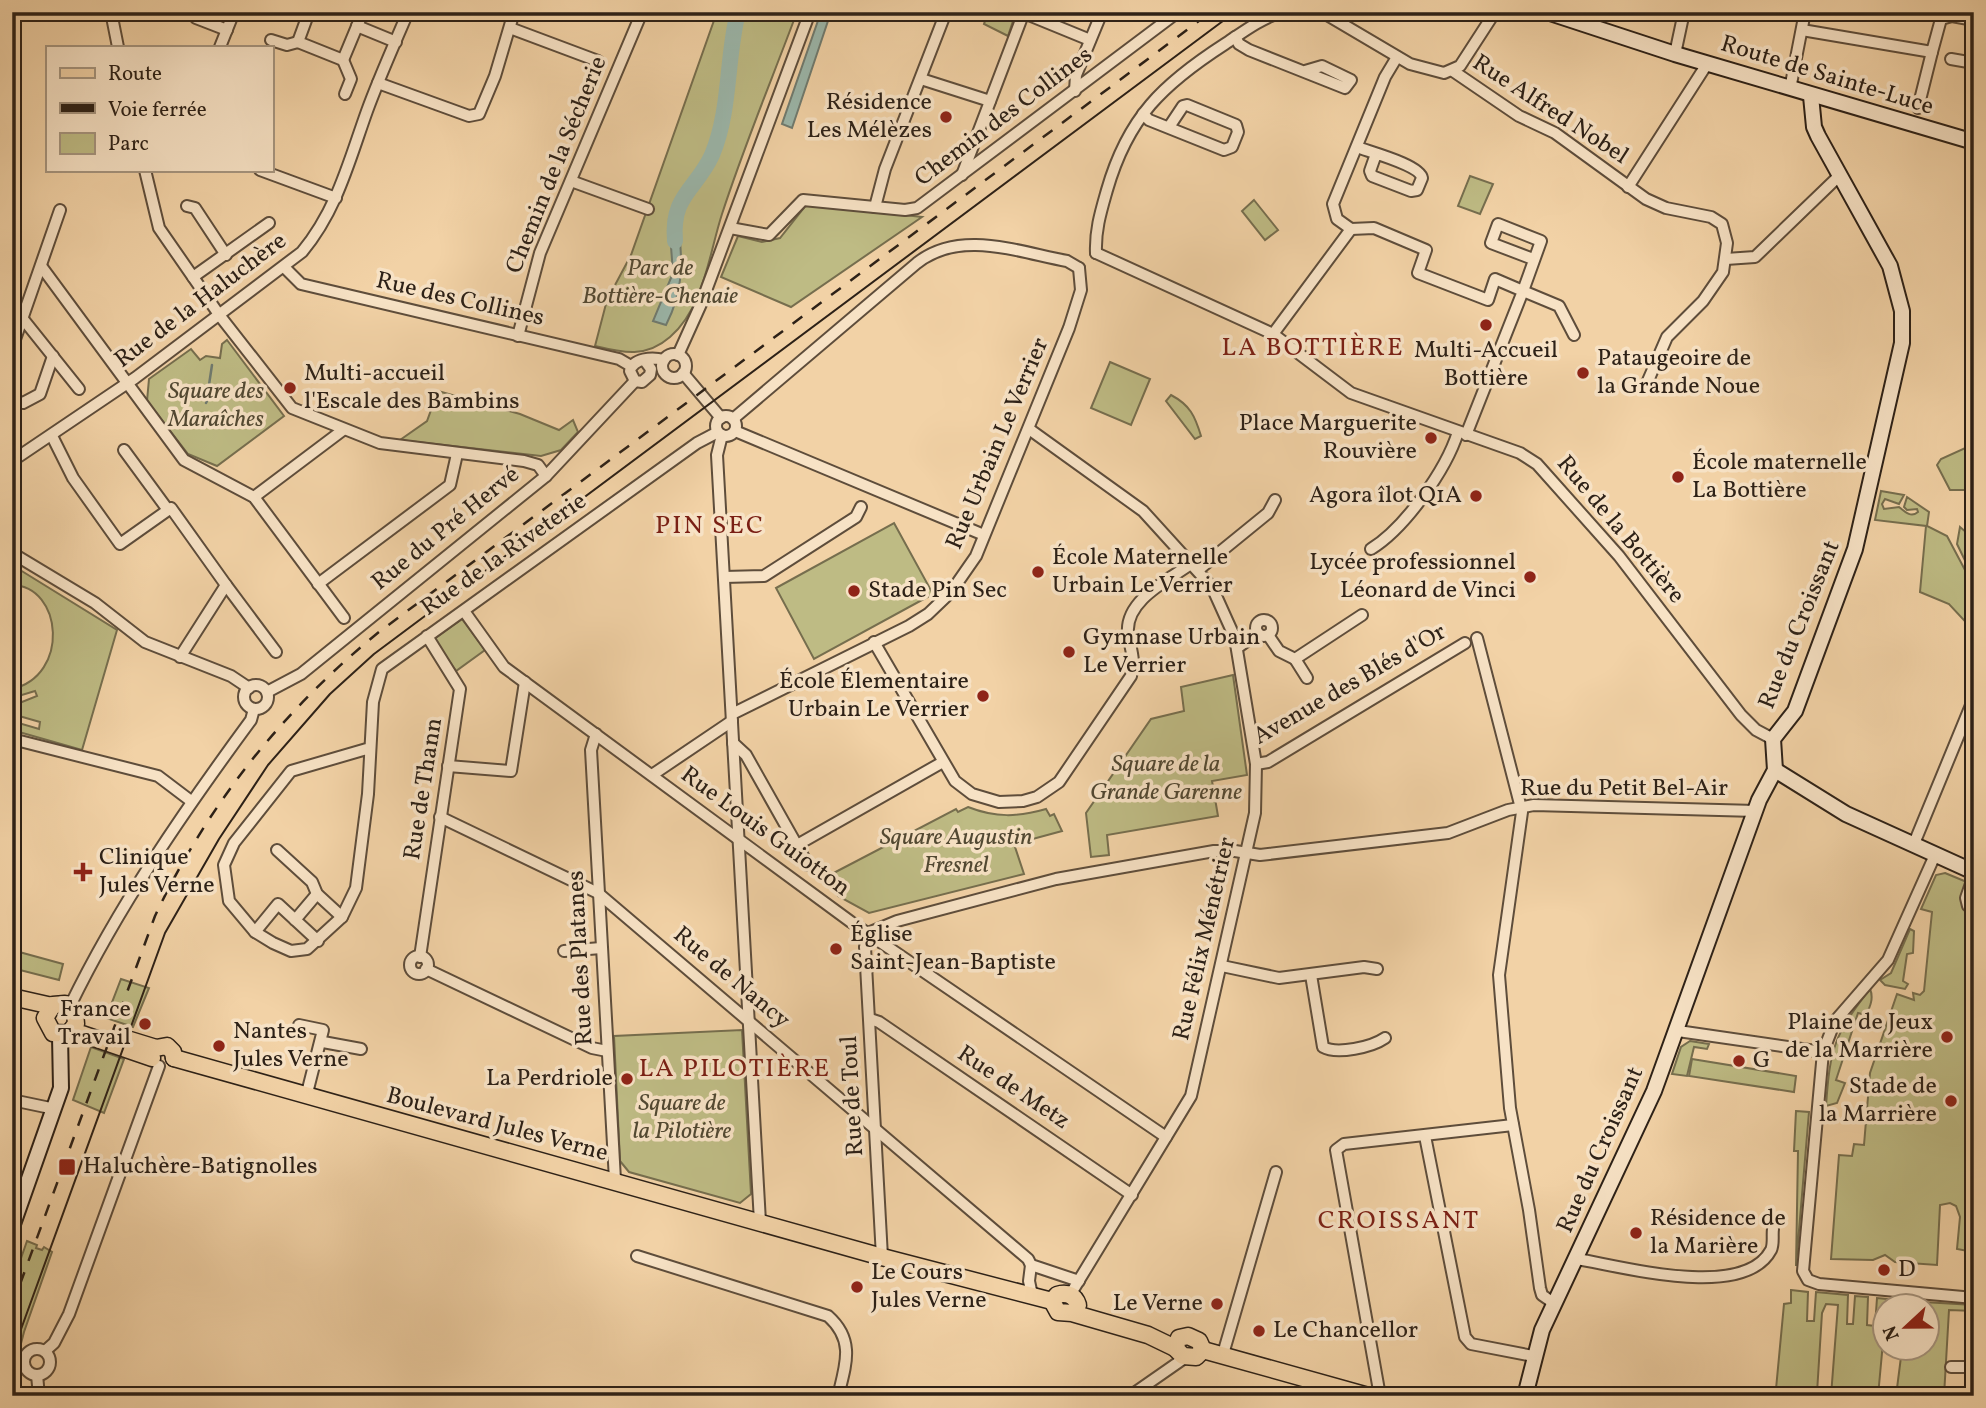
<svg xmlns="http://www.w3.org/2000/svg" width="1986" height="1408" font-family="Vollkorn,serif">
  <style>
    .green { fill: #bebb84; stroke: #766e4e; stroke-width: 2 }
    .water { fill: #9bb7ab; stroke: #6f7b70; stroke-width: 2 }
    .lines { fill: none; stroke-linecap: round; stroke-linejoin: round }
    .stream { stroke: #6f7b70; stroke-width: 2.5 }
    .river { stroke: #9bb7ab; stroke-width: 16 }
    .street-casing { stroke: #5e4d3b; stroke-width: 14 }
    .secondary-casing { stroke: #2d2117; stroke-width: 18 }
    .primary-casing { stroke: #2d2117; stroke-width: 19 }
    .street { stroke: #f7e2c5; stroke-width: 10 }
    .secondary { stroke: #f7e2c5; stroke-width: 14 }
    .primary { stroke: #f2d2a6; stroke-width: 16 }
    .tram { stroke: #2d2117; stroke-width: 2 }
    .rail { stroke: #2d2117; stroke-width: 2.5; stroke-dasharray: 12 12; stroke-linecap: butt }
    .poi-dot { fill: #8f2418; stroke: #f7e2c5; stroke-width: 2.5 }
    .labels { text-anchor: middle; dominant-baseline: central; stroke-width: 7; stroke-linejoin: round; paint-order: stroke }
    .street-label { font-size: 24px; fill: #2d2117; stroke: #f7e2c5 }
    .poi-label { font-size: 24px; fill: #2d2117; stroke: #f7e2c5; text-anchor: start }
    .park-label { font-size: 24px; font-style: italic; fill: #514832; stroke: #f7e2c5 }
    .neighbourhood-label { font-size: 26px; letter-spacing: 2px; fill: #7a1f14; stroke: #f7e2c5 }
  </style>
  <rect width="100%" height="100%" fill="#f2d2a6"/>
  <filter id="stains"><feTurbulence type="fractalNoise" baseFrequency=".00286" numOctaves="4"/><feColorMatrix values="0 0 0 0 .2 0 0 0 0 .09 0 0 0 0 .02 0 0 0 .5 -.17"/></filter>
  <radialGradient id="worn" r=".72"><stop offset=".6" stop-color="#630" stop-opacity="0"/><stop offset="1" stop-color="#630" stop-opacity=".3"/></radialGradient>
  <g class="green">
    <path d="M717 12H797C772 79 744 146 722 214 709 254 704 308 670 337 646 358 624 353 595 346L607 300 631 255Z"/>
    <path d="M988 12H1016L1008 36 984 24Z"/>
    <path d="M1470 176 1493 184 1480 214 1458 206Z"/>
    <path d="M1254 200 1278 230 1265 240 1242 211Z"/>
    <path d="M807 204 922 217 791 307 721 277 738 236 762 242 780 238Z"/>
    <path d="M227 340 284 416 217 466 188 454 147 401 149 379 191 349 200 360 206 356 220 358 222 344Z"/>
    <path d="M1110 362 1150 379 1131 425 1091 408Z"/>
    <path d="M438 391 520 414 559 430 573 420 578 432 561 450 541 456 400 440 427 421Z"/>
    <path d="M1171 395C1190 405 1195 416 1201 436L1195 439 1166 401Z"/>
    <path d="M1974 444V490H1950L1937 465 1941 459Z"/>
    <path d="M1881 491 1904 495 1899 504 1885 499 1882 504 1884 509 1899 507C1905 512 1911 518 1918 512L1917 509 1907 510 1904 507 1907 497 1929 512 1927 526 1947 536 1974 587V631L1949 604 1920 592 1926 526 1875 520Z"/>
    <path d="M894 523 933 594 814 659 776 588Z"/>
    <path d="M1960 527 1967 533 1974 532V579L1957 544Z"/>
    <path d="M12 565 117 630 82 750 12 730V721L39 729 40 722 12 714V706L37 696 35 691 12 698V689C70 676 63 586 12 585Z"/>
    <path d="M462 619 485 650 456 671 434 639Z"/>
    <path d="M1233 675 1247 775 1212 781 1218 816 1107 835 1109 855 1091 857 1086 813 1151 719 1184 711 1181 687Z"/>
    <path d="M968 807C996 818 1018 817 1046 809L1050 816 1054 814 1062 831 1014 844 1024 874 869 913 838 896 826 877 956 809 958 812Z"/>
    <path d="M1945 873 1974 885V1289L1966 1288 1968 1251 1957 1249 1960 1217 1956 1206 1950 1203 1940 1205 1937 1265 1895 1262 1885 1255 1873 1260 1831 1259 1839 1155 1852 1156 1854 1144 1864 1145 1870 1073 1897 994 1914 1000 1913 993 1920 995 1924 991 1932 912 1921 909 1936 875Z"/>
    <path d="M1910 929 1914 931 1913 953 1907 954 1903 981 1908 984 1905 989 1885 985 1880 980 1891 973Z"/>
    <path d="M12 950 63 964 59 980 12 968Z"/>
    <path d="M121 979 149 988 133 1027 106 1018Z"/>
    <path d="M1870 989C1874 998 1870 1007 1866 1015L1858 1013 1836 1080 1845 1083 1837 1103 1826 1106C1830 1048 1834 1035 1870 989Z"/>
    <path d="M742 1030 751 1194 740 1203 629 1172 620 1161 614 1036Z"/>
    <path d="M1690 1041 1709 1044 1707 1049 1694 1047 1687 1076 1672 1074 1681 1047Z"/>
    <path d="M91 1047 124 1059 104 1113 73 1100Z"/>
    <path d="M1692 1059 1796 1076 1794 1092 1689 1076Z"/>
    <path d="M1796 1111 1809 1112 1796 1266 1798 1151H1794Z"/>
    <path d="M27 1241 37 1245 36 1248 42 1250 44 1247 52 1252 24 1332 12 1378V1284Z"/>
    <path d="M1791 1290 1808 1292 1807 1321H1814L1816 1292 1848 1295 1847 1324H1853L1855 1296 1868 1297 1867 1325 1875 1326 1877 1298 1887 1299 1878 1396H1831L1838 1305 1826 1304 1822 1313 1817 1393 1776 1389 1784 1304 1791 1303Z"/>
    <path d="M1923 1302 1974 1305V1311L1949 1310 1944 1396H1896L1902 1349 1926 1348V1306H1922Z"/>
  </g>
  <g class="water">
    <path d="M821 12H831L792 128 782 124Z"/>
    <path d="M669 220 678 223C683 261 684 290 666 325L653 321 673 273Z"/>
  </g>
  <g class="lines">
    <g class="stream">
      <path d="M207 398 212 365"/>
      <path d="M206 403 207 401"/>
    </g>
    <path class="river" d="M675 241C671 195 696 190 712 155 731 110 726 59 738 12"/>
    <g class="street-casing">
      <g id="street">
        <path d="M111 12 118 47"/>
        <path d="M192 12 196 18 227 30"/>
        <path d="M309 12 298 42 343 60 363 12"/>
        <path d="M1322 12 1410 64 1444 73 1460 66 1495 12"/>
        <path d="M1024 13 1090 40"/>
        <path d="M357 26 396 42"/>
        <path d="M510 28 598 61"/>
        <path d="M1802 30 1932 52 1941 19 1952 16 1974 20"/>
        <path d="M1235 37 1239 44 1249 50 1345 88 1351 80 1322 66 1305 71"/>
        <path d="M271 40 287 45 298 42"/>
        <path d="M220 47 234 12"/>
        <path d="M1675 54 1684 12"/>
        <path d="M1951 59 1974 63"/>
        <path d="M343 60 351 79 345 94"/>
        <path d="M1453 71 1519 116 1555 133 1646 199 1666 208 1711 217 1722 224 1727 243 1723 272 1703 301 1667 337 1647 383"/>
        <path d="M921 79 990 101"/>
        <path d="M378 83 469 116 479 114 495 76 514 12"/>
        <path d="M1790 89 1805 12"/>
        <path d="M1075 91 1076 75 1102 12"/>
        <path d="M1918 108 1932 52"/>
        <path d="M1143 114 1149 120 1224 150 1232 147 1238 132 1236 125 1187 105 1183 106 1169 127"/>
        <path d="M1357 147C1370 152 1420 165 1422 178L1417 190 1411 191 1372 176 1370 171 1376 154"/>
        <path d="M145 170 159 228 220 316 292 408 380 443 524 461 538 465 546 476"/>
        <path d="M260 170 336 198"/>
        <path d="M962 175 1024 12"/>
        <path d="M571 181 648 209"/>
        <path d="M1628 187 1707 64"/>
        <path d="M187 206 195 208 226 255"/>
        <path d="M875 207 885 169 946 12"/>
        <path d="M730 228 769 235 803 200 905 210 917 208 1178 12"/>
        <path d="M1351 229 1374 228 1426 250 1418 273 1488 300 1495 279 1523 291 1466 435"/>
        <path d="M1096 253 1273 334 1351 393 1520 453 1537 464 1619 556 1741 715 1756 730 1773 739"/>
        <path d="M1096 253C1095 230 1101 211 1107 190 1128 117 1163 84 1225 44 1243 32 1260 19 1281 12"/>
        <path d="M1533 259 1491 243 1498 224 1541 241 1523 291 1559 306 1574 335"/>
        <path d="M1726 259 1755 257 1840 175"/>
        <path d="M41 266 184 460 254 497 344 618"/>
        <path d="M285 268 301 284 619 359 631 366"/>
        <path d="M193 277 269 223"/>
        <path d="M23 319 79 389"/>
        <path d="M1273 334 1351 229 1337 219 1333 204 1385 77 1397 57"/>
        <path d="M518 336 540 253 642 12"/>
        <path d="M12 348 60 210"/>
        <circle cx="674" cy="366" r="12"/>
        <path d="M678 355 701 304 810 12"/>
        <path d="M645 361 651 369 650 375 642 382 635 381 630 371C633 358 652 357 664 360"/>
        <path d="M683 373 721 418"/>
        <path d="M12 399 23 403 40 394 53 356"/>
        <circle cx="726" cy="426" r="10"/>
        <path d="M733 419 917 263C960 229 1018 252 1067 261L1079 268"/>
        <path d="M1029 429 1143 511 1212 587 1235 638 1256 764 1255 813 1191 1096 1070 1295"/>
        <path d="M735 431 984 535"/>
        <path d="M722 435 717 455 760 1222"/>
        <path d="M52 436 73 478 120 544 171 508 226 585 180 657"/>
        <path d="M124 450 168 510"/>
        <path d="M12 461 135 378 302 252C337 210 349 161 367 111 379 78 394 45 408 12"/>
        <path d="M254 497 343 430"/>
        <path d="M1371 549C1405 528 1446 470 1458 432"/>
        <path d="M12 553 95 603 145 642 231 676 249 688"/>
        <path d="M1198 570 1268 513 1275 500"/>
        <path d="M724 577 764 576 856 517 861 507"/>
        <path d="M318 584 450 485 457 454"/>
        <path d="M226 585 276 652"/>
        <path d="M464 611 504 667 851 922 1166 1137"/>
        <circle cx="1264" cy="628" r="8"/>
        <path d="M1268 635 1279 651 1295 659 1362 615"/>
        <path d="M1477 638 1522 812 1499 975 1510 1108 1529 1210 1540 1288 1542 1295 1555 1304"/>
        <path d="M874 642 955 781 972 794 999 802 1023 801 1037 797 1059 782 1131 676C1136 660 1130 648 1128 633 1125 599 1171 579 1192 563"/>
        <path d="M1237 648 1258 633"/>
        <path d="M1295 659 1307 678"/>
        <circle cx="256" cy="697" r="12"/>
        <path d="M267 692 301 674 546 476 635 381"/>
        <path d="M732 714 909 626 928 614 951 592 976 556 1069 328 1081 290 1079 268"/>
        <path d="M596 734 591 750 615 1180"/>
        <path d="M12 739 158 776 191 801"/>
        <path d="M733 743 746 755 808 865"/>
        <path d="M370 748 291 771 234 843 224 865 229 901 255 932 273 943 291 951 307 949 342 917 356 888 368 794 373 702 382 669 697 443 718 432"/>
        <path d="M1256 764 1268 762 1465 643"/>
        <path d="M448 766 511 771 525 682"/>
        <path d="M652 775 732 721"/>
        <path d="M440 817 598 893 1028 1259 1031 1265 1079 1281"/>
        <path d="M797 845 943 762"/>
        <path d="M1913 846 1974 698"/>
        <path d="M277 850 312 882 317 894 342 917"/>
        <path d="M1974 875 1966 898 1968 906 1974 909"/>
        <path d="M295 920 317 894"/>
        <path d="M255 932 278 904 318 941"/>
        <path d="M868 933 897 921 1056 879 1214 851H1235L1260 855 1448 833 1508 810 1534 805 1756 811"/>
        <path d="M868 933 865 947 882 1257"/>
        <path d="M564 951 601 948"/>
        <circle cx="419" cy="965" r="9"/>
        <path d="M420 957 460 689 427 636"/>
        <path d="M1222 966 1279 978 1364 967 1377 969"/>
        <path d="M426 969 592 1048 607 1051"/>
        <path d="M1311 975 1323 1047C1337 1055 1372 1047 1385 1038"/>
        <path d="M70 1006C119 905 184 811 251 720L254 709"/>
        <path d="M870 1019 879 1022 1132 1195"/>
        <path d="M299 1025 323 1030 306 1097"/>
        <path d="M1678 1031 1823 1052 1835 1021 1888 960 1935 855"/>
        <path d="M323 1042 361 1049"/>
        <path d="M1823 1052 1803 1271 1808 1280 1819 1284 1974 1298"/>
        <path d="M12 1100 55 1109"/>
        <path d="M1425 1136 1465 1337 1471 1344 1533 1356"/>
        <path d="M637 1256 828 1316C855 1340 846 1364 838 1396"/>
        <path d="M1577 1259C1621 1266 1744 1301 1771 1250 1774 1244 1772 1235 1773 1229"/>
        <path d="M1031 1265 1029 1281 1032 1295"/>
        <circle cx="37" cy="1362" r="13"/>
        <path d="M45 1351 54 1343 69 1314 159 1066"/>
        <path d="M1223 1354 1276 1172"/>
        <path d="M1951 1367H1974"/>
        <path d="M37 1375 39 1396"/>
        <path d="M1130 1396 1186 1357"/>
        <path d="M1380 1396 1336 1150 1344 1144 1513 1125"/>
      </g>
    </g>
    <g class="secondary-casing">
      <g id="secondary">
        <path d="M1547 12 1675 54 1974 142"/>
        <path d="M1775 770 1846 814 1974 872"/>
        <path d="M12 1227 61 1088 60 1036"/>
        <path d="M1525 1396 1542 1330 1654 1091 1759 800 1775 770 1773 739 1795 711 1855 549 1902 343V311L1890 266 1818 136 1814 127 1811 96"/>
      </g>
    </g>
    <g class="primary-casing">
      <g id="primary">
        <path d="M12 997 52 1006"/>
        <path d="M69 1033 76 1024 75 1012 65 1004 53 1005 45 1018 53 1033 82 1034 152 1058"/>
        <path d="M130 1040 156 1048 167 1046 173 1052 174 1058"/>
        <path d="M174 1058 882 1257 1052 1301"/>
        <path d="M1052 1301 1058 1312 1072 1313 1148 1335 1175 1348 1183 1356 1196 1357 1203 1350"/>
        <path d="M1052 1301 1057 1295C1067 1292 1075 1295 1078 1305"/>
        <path d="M1175 1348 1179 1338 1188 1336 1199 1341 1203 1350"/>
        <path d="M1203 1350 1368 1396"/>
      </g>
    </g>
    <use href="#street" class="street"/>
    <use href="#secondary" class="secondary"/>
    <use href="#primary" class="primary"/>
    <path class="tram" d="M12 1354 165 933 219 839 268 765 330 694 374 654 1235 12"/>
    <path class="rail" d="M12 1306 155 916C208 804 283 710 379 632L1211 12"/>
  </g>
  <g class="poi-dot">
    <circle cx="946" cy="117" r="7"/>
    <circle cx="1486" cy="325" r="7"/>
    <circle cx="1583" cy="373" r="7"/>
    <circle cx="290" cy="388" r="7"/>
    <circle cx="1431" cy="438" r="7"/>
    <circle cx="1678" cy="477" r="7"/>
    <circle cx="1476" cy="496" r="7"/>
    <circle cx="1038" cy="572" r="7"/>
    <circle cx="1530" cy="577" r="7"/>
    <circle cx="854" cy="591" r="7"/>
    <circle cx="1069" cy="652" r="7"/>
    <circle cx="983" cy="696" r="7"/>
    <path d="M79.5 861.5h7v7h7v7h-7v7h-7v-7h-7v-7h7z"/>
    <circle cx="836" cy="949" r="7"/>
    <circle cx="145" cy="1024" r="7"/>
    <circle cx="1947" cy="1037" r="7"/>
    <circle cx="219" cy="1046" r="7"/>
    <circle cx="1739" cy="1061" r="7"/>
    <circle cx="627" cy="1079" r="7"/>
    <circle cx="1951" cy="1101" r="7"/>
    <rect x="58" y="1158" width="18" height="18" rx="3.5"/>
    <circle cx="1636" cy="1233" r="7"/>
    <circle cx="1884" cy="1270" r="7"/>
    <circle cx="857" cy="1287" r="7"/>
    <circle cx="1217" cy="1304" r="7"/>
    <circle cx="1259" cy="1331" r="7"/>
  </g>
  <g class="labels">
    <g class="street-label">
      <text transform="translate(1827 76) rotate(17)">Route de Sainte-Luce</text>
      <text transform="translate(1550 110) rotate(33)">Rue Alfred Nobel</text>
      <text transform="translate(1004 117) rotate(-37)">Chemin des Collines</text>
      <text transform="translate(557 165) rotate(-68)">Chemin de la Sécherie</text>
      <text transform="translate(460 300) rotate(13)">Rue des Collines</text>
      <text transform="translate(201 301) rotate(-37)">Rue de la Haluchère</text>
      <text transform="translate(998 444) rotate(-67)">Rue Urbain Le Verrier</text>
      <text transform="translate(446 529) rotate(-39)">Rue du Pré Hervé</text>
      <text transform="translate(1620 530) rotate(50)">Rue de la Bottière</text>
      <text transform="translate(504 555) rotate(-35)">Rue de la Riveterie</text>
      <text transform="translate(1800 625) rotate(-68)">Rue du Croissant</text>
      <text transform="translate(1350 685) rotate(-30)">Avenue des Blés d'Or</text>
      <text transform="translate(424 789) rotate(-81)">Rue de Thann</text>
      <text x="1624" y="789">Rue du Petit Bel-Air</text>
      <text transform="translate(765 832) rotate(36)">Rue Louis Guiotton</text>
      <text transform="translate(1205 939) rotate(-77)">Rue Félix Ménétrier</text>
      <text transform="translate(581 958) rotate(-93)">Rue des Platanes</text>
      <text transform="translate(731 978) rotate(40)">Rue de Nancy</text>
      <text transform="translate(1013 1088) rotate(34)">Rue de Metz</text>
      <text transform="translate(853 1096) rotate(-93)">Rue de Toul</text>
      <text transform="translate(497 1125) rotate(15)">Boulevard Jules Verne</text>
      <text transform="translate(1601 1150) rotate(-66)">Rue du Croissant</text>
    </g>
    <g class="poi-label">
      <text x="932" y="103" text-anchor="end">Résidence<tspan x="932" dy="28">Les Mélèzes</tspan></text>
      <text x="1486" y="351" text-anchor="middle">Multi-Accueil<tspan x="1486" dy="28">Bottière</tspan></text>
      <text x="1597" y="359">Pataugeoire de<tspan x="1597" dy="28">la Grande Noue</tspan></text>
      <text x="304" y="374">Multi-accueil<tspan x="304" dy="28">l'Escale des Bambins</tspan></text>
      <text x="1417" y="424" text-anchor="end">Place Marguerite<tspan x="1417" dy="28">Rouvière</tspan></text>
      <text x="1692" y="463">École maternelle<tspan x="1692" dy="28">La Bottière</tspan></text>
      <text x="1462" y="496" text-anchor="end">Agora îlot Q1A</text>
      <text x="1052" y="558">École Maternelle<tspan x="1052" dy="28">Urbain Le Verrier</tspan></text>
      <text x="1516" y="563" text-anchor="end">Lycée professionnel<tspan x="1516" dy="28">Léonard de Vinci</tspan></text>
      <text x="868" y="591">Stade Pin Sec</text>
      <text x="1083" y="638">Gymnase Urbain<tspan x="1083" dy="28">Le Verrier</tspan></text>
      <text x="969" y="682" text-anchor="end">École Élementaire<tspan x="969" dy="28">Urbain Le Verrier</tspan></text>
      <text x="99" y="858">Clinique<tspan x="99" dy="28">Jules Verne</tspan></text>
      <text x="850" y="935">Église<tspan x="850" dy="28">Saint-Jean-Baptiste</tspan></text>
      <text x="131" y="1010" text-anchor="end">France<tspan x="131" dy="28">Travail</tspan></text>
      <text x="1933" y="1023" text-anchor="end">Plaine de Jeux<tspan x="1933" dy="28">de la Marrière</tspan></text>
      <text x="233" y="1032">Nantes<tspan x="233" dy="28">Jules Verne</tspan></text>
      <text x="1753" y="1061">G</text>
      <text x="613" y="1079" text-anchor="end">La Perdriole</text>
      <text x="1937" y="1087" text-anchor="end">Stade de<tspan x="1937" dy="28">la Marrière</tspan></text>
      <text x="83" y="1167">Haluchère-Batignolles</text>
      <text x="1650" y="1219">Résidence de<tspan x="1650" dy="28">la Marière</tspan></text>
      <text x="1898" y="1270">D</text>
      <text x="871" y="1273">Le Cours<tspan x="871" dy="28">Jules Verne</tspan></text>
      <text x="1203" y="1304" text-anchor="end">Le Verne</text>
      <text x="1273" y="1331">Le Chancellor</text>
    </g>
    <g class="park-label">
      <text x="660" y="269">Parc de<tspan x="660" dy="28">Bottière-Chenaie</tspan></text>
      <text x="216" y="392">Square des<tspan x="216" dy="28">Maraîches</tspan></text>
      <text x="1166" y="765">Square de la<tspan x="1166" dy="28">Grande Garenne</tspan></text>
      <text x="956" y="838">Square Augustin<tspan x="956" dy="28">Fresnel</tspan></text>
      <text x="682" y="1104">Square de<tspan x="682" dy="28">la Pilotière</tspan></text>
    </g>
    <g class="neighbourhood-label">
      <text x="1313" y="348">LA BOTTIÈRE</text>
      <text x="710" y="526">PIN SEC</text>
      <text x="735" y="1069">LA PILOTIÈRE</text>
      <text x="1399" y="1221">CROISSANT</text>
    </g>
  </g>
  <rect width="1986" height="1408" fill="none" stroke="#f2d2a6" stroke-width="42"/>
  <rect x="14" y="14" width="1958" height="1380" fill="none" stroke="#2d2117" stroke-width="3.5"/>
  <rect x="21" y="21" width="1944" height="1366" fill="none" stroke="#2d2117" stroke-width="2"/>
  <rect x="46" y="46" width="228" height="126" fill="#f7e2c5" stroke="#a6957f" stroke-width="2"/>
  <rect x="60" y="68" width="35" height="10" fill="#f2d2a6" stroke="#a6957f" stroke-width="2"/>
  <text x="108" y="80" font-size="21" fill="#2d2117">Route</text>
  <rect x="60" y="103" width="35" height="10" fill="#2d2117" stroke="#a6957f" stroke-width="2"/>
  <text x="108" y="116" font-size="21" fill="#2d2117">Voie ferrée</text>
  <rect x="60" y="133" width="35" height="21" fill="#bebb84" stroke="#a6957f" stroke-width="2"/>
  <text x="108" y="150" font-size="21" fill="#2d2117">Parc</text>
  <g transform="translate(1906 1327) rotate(248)"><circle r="33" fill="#f7e2c5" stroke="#a6957f" stroke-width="2"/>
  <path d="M0-5L12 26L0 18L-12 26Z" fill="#8f2418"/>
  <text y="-10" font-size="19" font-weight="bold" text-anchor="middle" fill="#2d2117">N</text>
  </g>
  <rect width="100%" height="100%" filter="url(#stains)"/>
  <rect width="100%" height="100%" fill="url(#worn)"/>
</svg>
